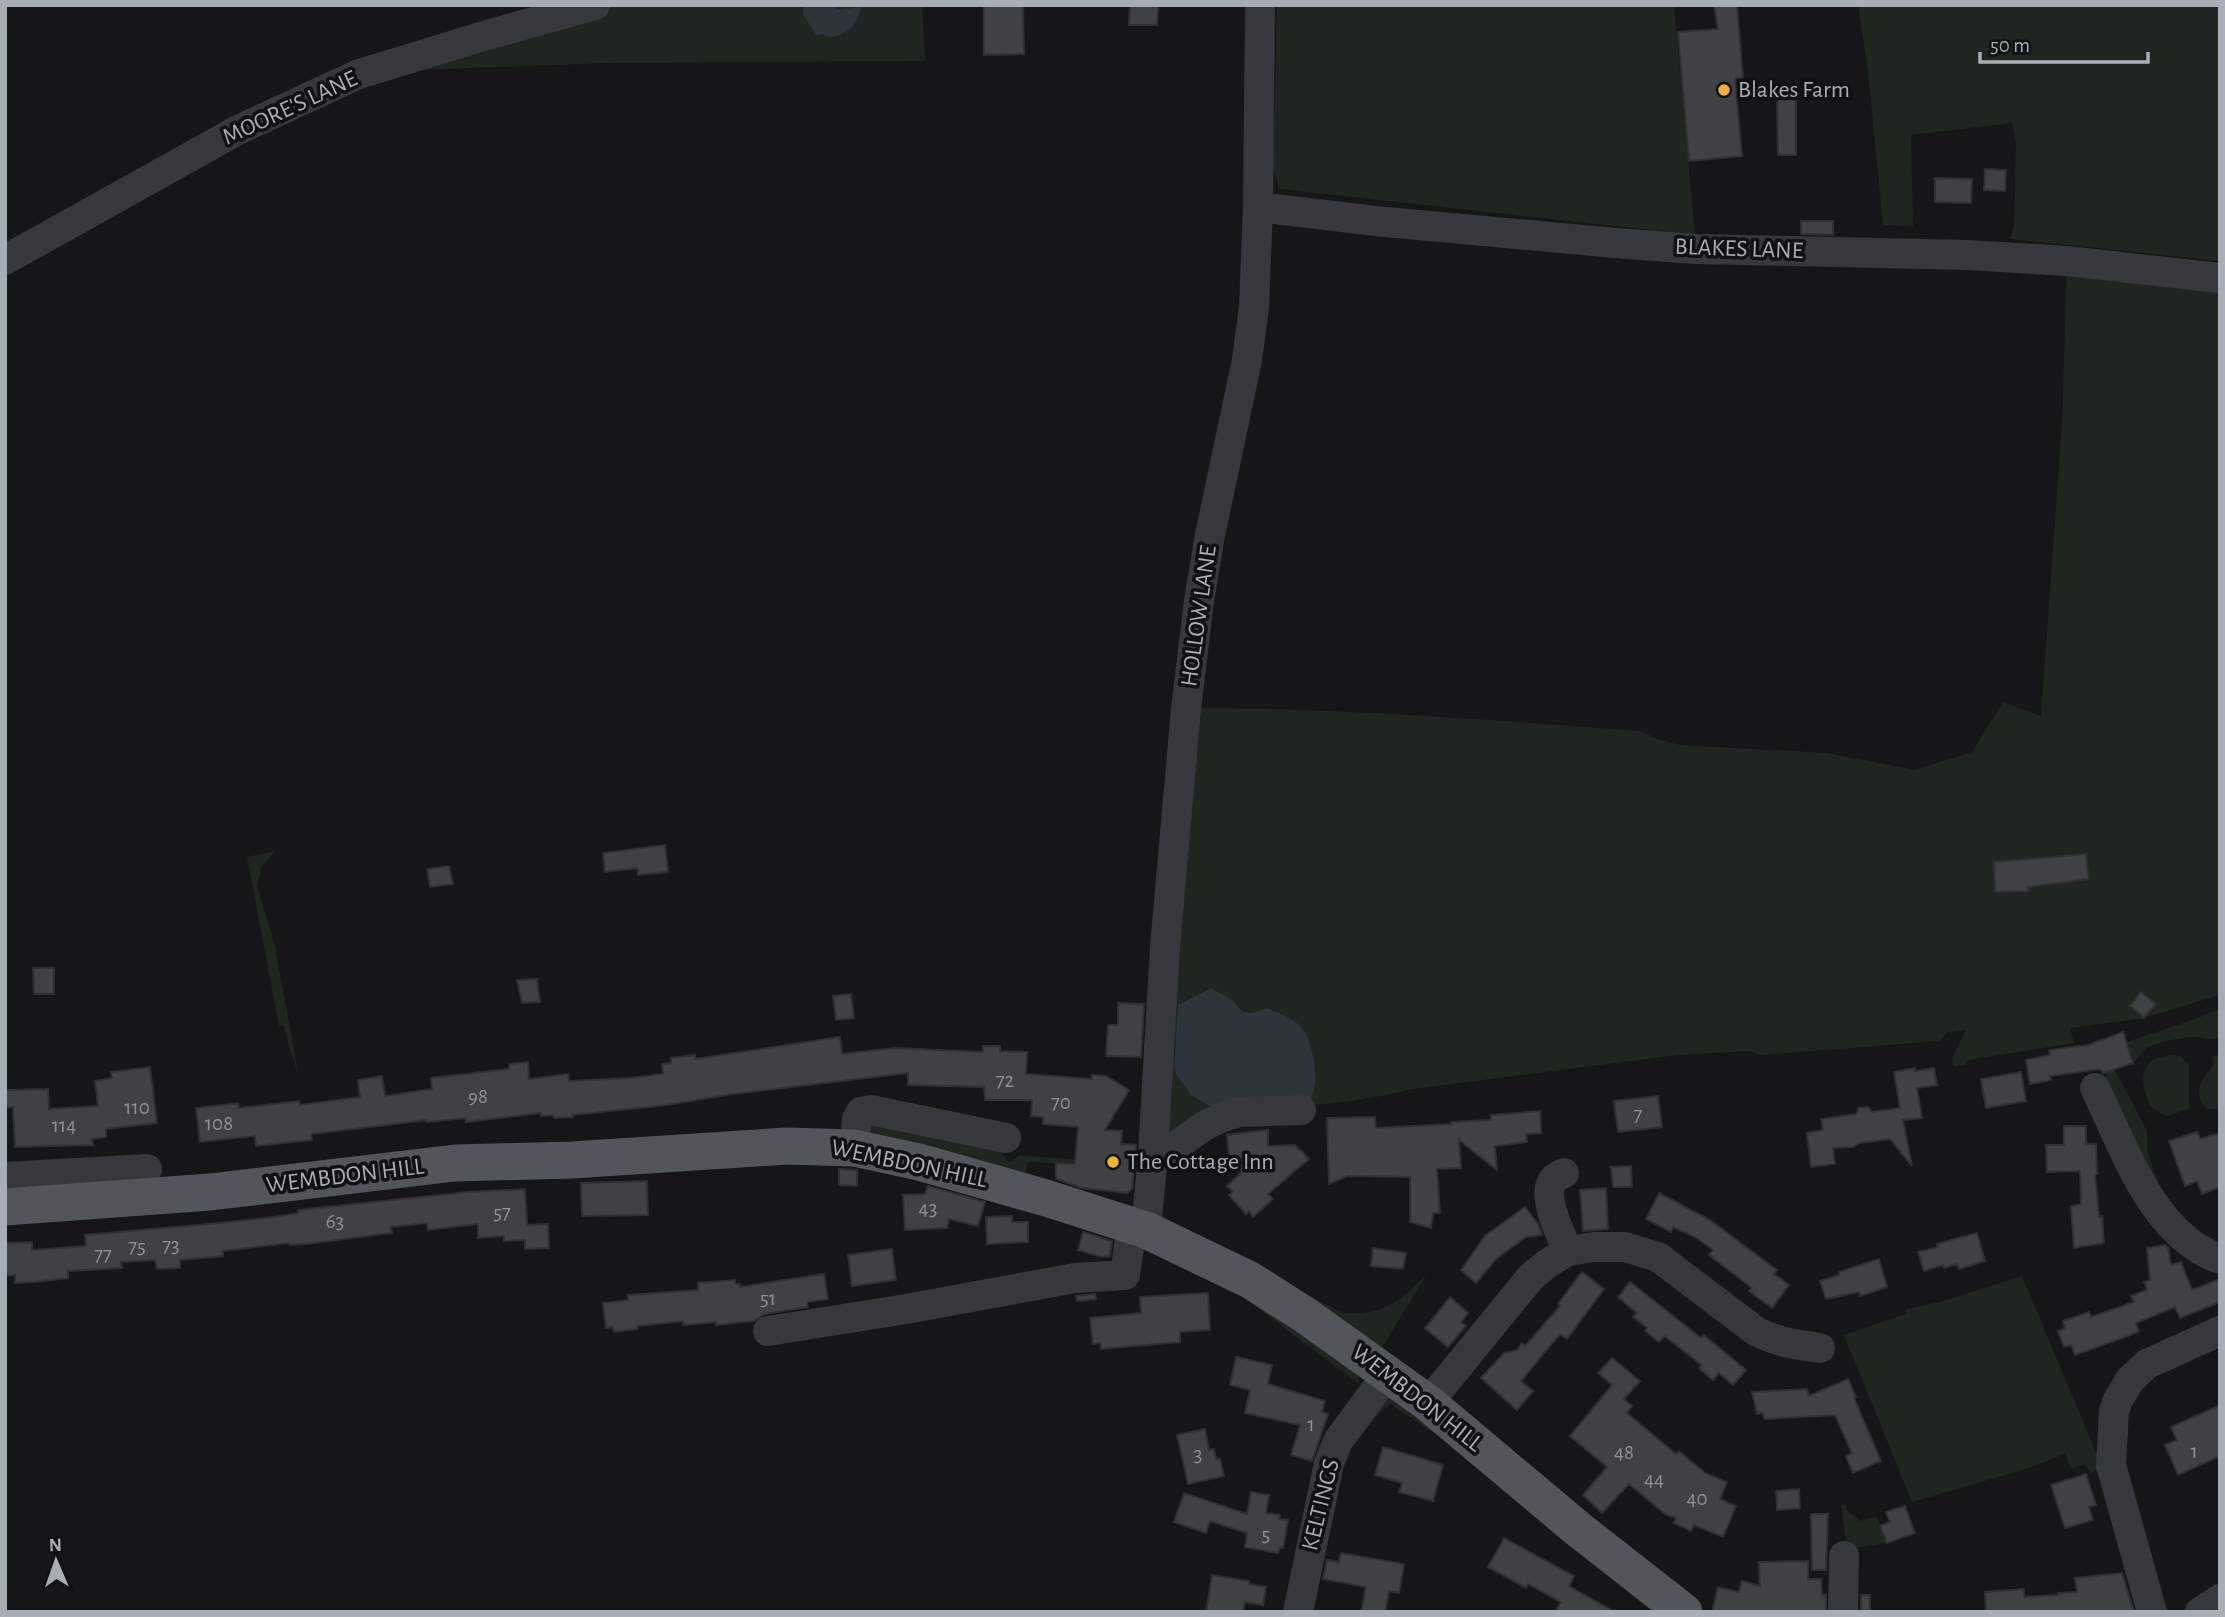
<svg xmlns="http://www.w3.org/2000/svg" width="2225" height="1617" font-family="'Alegreya Sans',sans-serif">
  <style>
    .green { fill: #1e261f }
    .water { fill: #2c353c }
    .building { fill: #404145; stroke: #303034; stroke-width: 2 }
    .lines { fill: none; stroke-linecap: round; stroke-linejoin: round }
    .minor { stroke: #37383d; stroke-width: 30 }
    .major { stroke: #53555c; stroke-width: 37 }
    .poi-dot { fill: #f2b134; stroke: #111113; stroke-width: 2.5 }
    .labels { text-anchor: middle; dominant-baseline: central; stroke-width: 7; stroke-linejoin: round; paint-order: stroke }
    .number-label { font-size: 21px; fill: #8e929b }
    .poi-label { font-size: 24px; fill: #a8adb8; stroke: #111113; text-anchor: start }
    .street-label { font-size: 24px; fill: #a8adb8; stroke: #111113 }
  </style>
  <rect width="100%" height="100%" fill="#161618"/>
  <g class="green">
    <path d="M613 5H922L925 61 608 63 390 71 451 49Z"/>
    <path d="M1277 5H1674L1695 235 1280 189 1273 170Z"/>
    <path d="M1858 5H2220V261L2010 239 2014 226 2016 144 2012 123 1911 135 1913 226 1883 225 1868 71Z"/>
    <path d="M2067 261 2220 285V995L2144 1018 2070 1028 2074 1043 1969 1060 1965 1065 1953 1066 1952 1058 1966 1030 1948 1032 1939 1041 1762 1055 1750 1051 1678 1055 1413 1089C1371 1099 1327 1106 1284 1106L1315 1087C1309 1039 1316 1032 1267 1008L1251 1013 1243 1012 1232 1000 1178 1005 1174 1067C1182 1090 1198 1100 1219 1112L1173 1142 1165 1129 1193 708C1343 708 1491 720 1640 731L1660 740 1681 745 1827 753 1915 770 1972 752 2003 702 2041 716 2062 424Z"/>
    <path d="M275 851 261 868 257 886 275 946 299 1078 283 1025 279 1026 247 857Z"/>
    <path d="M2220 1008V1037C2211 1041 2207 1038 2198 1037 2188 1036 2157 1042 2148 1047 2141 1051 2140 1058 2133 1063L2127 1046 2121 1044 2198 1018Z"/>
    <path d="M2220 1054V1109H2207C2190 1091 2204 1079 2214 1064L2212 1057Z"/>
    <path d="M2171 1055 2180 1056 2189 1064V1109L2167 1116C2163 1114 2156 1111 2153 1108 2147 1103 2146 1094 2144 1087 2140 1066 2151 1058 2171 1055Z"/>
    <path d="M2114 1069 2147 1131V1150L2160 1189 2156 1190 2106 1083V1072Z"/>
    <path d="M866 1119 993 1144 1007 1160 1011 1161 1020 1155 1091 1161V1165L1027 1162 1026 1178 868 1137Z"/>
    <path d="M1427 1274 1381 1349 1272 1278 1344 1313C1381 1317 1403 1299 1427 1274Z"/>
    <path d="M2022 1276 2103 1469 2090 1473 2085 1464 2071 1469 2065 1454 2026 1469 1912 1502 1844 1335 1906 1314 1907 1309 1940 1302Z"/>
    <path d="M1231 1282 1359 1376V1384L1227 1285Z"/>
    <path d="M1398 1396 1461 1451 1390 1404 1375 1418 1358 1439 1353 1436 1389 1397Z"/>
    <path d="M1846 1504 1847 1510 1860 1521 1876 1516 1887 1543 1847 1549 1841 1505Z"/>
  </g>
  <g class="water">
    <path d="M804 5H830L838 10 861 7C857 26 849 32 831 38L823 34 816 35 803 14Z"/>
    <path d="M1211 988 1232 1000 1243 1012 1251 1013 1267 1008C1278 1013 1293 1018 1301 1027 1313 1039 1321 1086 1310 1099L1219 1112 1191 1095 1177 1076 1174 1067 1178 1005Z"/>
  </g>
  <g class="building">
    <path d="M984 5H1023L1024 54 984 55Z"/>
    <path d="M1130 5H1158L1157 25H1129Z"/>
    <path d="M1714 5H1737L1743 78H1735L1742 156 1689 161 1678 32 1718 29Z"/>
    <path d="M1796 98V155H1778L1777 99Z"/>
    <path d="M1985 169 2006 170 2005 191 1984 190Z"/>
    <path d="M1935 178 1972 179 1971 203 1935 202Z"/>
    <path d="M1801 221H1833V235L1801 234Z"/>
    <path d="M665 845 668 872 638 875V868L605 872 603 853Z"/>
    <path d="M2086 854 2089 879 2028 887V891L1995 892 1994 862Z"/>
    <path d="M449 866 453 884 430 887 427 869Z"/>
    <path d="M33 968H54V994H34Z"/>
    <path d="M537 979 540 1002 522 1003 517 980Z"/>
    <path d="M2141 992 2156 1004 2144 1018 2130 1006Z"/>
    <path d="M851 994 854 1018 836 1020 833 996Z"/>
    <path d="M1118 1003 1144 1004 1141 1057 1106 1056 1108 1025H1118Z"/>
    <path d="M2123 1032 2133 1063 2103 1073 2100 1069 2050 1076 2051 1080 2030 1084 2026 1060 2050 1055 2049 1050 2088 1045Z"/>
    <path d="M840 1037 842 1054 894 1048 983 1052V1046H1000V1051L1027 1052 1026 1074 1092 1079V1075L1106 1076 1129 1090 1105 1130 1122 1131 1121 1144 1136 1145 1132 1189 1127 1193 1082 1188 1056 1179V1163L1075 1164 1078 1127 1043 1124V1117L1031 1116 1032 1100H985L984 1087 908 1085V1073L733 1094 667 1105 572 1115 573 1117 554 1118 553 1115 541 1116V1113L466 1122V1118L427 1122V1120L311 1134 312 1140 256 1146 255 1136 200 1142 196 1108 238 1103 239 1108 299 1101 300 1105 360 1097 358 1080 382 1076 385 1096 432 1089 431 1078 509 1069V1064L528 1062 529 1079 568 1074 569 1081 630 1078 663 1074 662 1064 671 1063V1058L695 1055V1059Z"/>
    <path d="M150 1067 157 1123 106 1129V1137L92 1139 93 1145 15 1147 13 1107 5 1108V1090L48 1089 49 1109 98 1106 95 1081 112 1078 111 1072Z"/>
    <path d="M1915 1068V1071L1934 1068 1937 1085 1917 1088 1922 1118 1903 1120 1912 1166 1890 1139 1860 1143 1853 1147 1833 1148 1835 1164 1811 1167 1807 1133 1823 1130 1821 1119 1856 1114 1859 1108 1868 1107 1872 1112 1900 1108 1894 1072Z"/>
    <path d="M2021 1072 2026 1101 1986 1108 1981 1079Z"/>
    <path d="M1658 1096 1662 1127 1618 1132 1614 1101Z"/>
    <path d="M1540 1111 1541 1133 1526 1134 1527 1142 1495 1146 1497 1170 1459 1140 1461 1168 1437 1169 1440 1213H1433L1431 1228 1410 1222V1177L1347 1176 1329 1184 1327 1118 1375 1117 1376 1128 1451 1124V1122L1491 1120V1115Z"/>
    <path d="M2064 1126H2086V1144H2096L2097 1174H2095L2099 1217 2102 1216 2104 1243 2074 1248 2071 1206 2081 1204 2080 1171 2047 1172 2046 1145H2064Z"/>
    <path d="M1268 1130V1146L1295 1145 1309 1159 1268 1194 1273 1199 1253 1217 1249 1211 1246 1214 1229 1195 1233 1192 1227 1186 1241 1173 1229 1157 1227 1135Z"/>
    <path d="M2197 1132 2200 1139 2220 1133V1187L2202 1194 2197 1181 2185 1186 2169 1141Z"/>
    <path d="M1631 1166 1632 1187H1613L1611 1167Z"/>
    <path d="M839 1169 857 1170V1186L839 1185Z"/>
    <path d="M647 1181 648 1215 582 1216 581 1183Z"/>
    <path d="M928 1186 985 1202 978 1226 949 1219 947 1228 905 1230 903 1195 925 1194Z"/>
    <path d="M1606 1188 1608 1229 1583 1231 1580 1190Z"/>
    <path d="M525 1189 527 1225 548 1224 549 1248 525 1249V1240L504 1241V1236L478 1238V1224L428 1230 427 1223 391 1227 392 1233 306 1244 290 1245 289 1243 223 1251V1256L180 1260V1268L157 1269 155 1260 121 1262 122 1268 68 1271V1278L34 1282 15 1283V1275L5 1276V1243L32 1242V1250L86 1246 85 1235 220 1223 282 1216 298 1213V1210L468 1192Z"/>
    <path d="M1659 1193 1710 1220 1777 1270 1774 1274 1789 1285 1772 1308 1749 1291 1752 1288 1709 1255 1713 1250 1697 1238 1673 1227 1671 1232 1646 1219Z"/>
    <path d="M1525 1207 1538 1224 1542 1235 1526 1237 1496 1259 1476 1283 1461 1270 1485 1236Z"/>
    <path d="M1012 1216V1222H1028V1242L987 1244 986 1217Z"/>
    <path d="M1083 1232 1112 1241 1110 1256 1102 1257 1078 1250Z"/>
    <path d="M1977 1233 1985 1261 1959 1269 1957 1264 1944 1268 1943 1265 1924 1271 1918 1252 1938 1247 1937 1244Z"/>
    <path d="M2165 1245 2168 1247 2171 1265 2181 1262 2192 1290 2220 1279V1302L2180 1318 2175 1307 2136 1323 2139 1332 2075 1355 2071 1345 2064 1347 2058 1331 2065 1328 2063 1321 2089 1312 2091 1317 2134 1302 2131 1296 2147 1290 2144 1282 2150 1280 2147 1248Z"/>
    <path d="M1373 1248 1406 1253 1403 1269 1371 1266Z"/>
    <path d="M892 1249 896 1280 852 1286 848 1255Z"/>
    <path d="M1879 1259 1887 1287 1860 1296 1859 1292 1826 1299 1820 1281 1839 1275V1272Z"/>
    <path d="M1582 1272 1604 1289 1567 1339 1560 1334 1521 1381 1533 1391 1517 1410 1481 1378 1504 1353 1517 1350 1522 1343 1525 1346 1560 1306 1558 1304Z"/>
    <path d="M824 1274 828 1299 807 1302 808 1307 765 1314 754 1321 716 1325V1322L683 1325V1321L637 1326V1329L614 1332 613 1327 606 1328 603 1303 628 1300V1295L698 1290V1283L735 1280V1284H740V1287Z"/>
    <path d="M1630 1282 1701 1338 1704 1335 1746 1370 1733 1385 1719 1373 1713 1380 1699 1368 1701 1365 1665 1336 1659 1342 1645 1331 1647 1328 1633 1317 1637 1313 1618 1297Z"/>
    <path d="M1208 1293 1210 1330 1180 1332V1342L1101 1349 1100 1343 1093 1344 1090 1318 1141 1313 1140 1297Z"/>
    <path d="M1095 1294 1096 1299 1077 1301 1076 1296Z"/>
    <path d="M1450 1297 1468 1313 1461 1322 1466 1326 1448 1347 1425 1328Z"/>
    <path d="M1236 1357 1272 1365 1268 1384 1325 1401 1322 1412 1328 1414 1312 1461 1291 1455 1300 1425 1245 1413 1250 1390 1230 1385Z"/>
    <path d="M1612 1358 1640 1381 1624 1399 1632 1406 1627 1413 1676 1454 1679 1451 1705 1473 1727 1482 1720 1499 1736 1506 1723 1537 1694 1525 1691 1531 1674 1523 1676 1518 1665 1514 1629 1484 1602 1513 1583 1495 1607 1467 1570 1436 1612 1385 1598 1373Z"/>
    <path d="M1848 1379 1856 1397 1854 1398 1881 1461 1853 1473 1846 1456 1852 1453 1835 1415 1765 1419 1762 1413 1757 1414 1752 1392 1807 1389 1809 1396Z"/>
    <path d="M2220 1405V1456L2178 1475 2165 1445 2177 1440 2171 1427Z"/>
    <path d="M1205 1429 1209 1450 1214 1449 1216 1459H1220L1224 1476 1188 1484 1177 1435Z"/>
    <path d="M1383 1447 1443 1465 1433 1501 1399 1492 1402 1483 1375 1475Z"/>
    <path d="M2086 1474 2096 1505 2089 1507 2093 1520 2065 1528 2051 1485Z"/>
    <path d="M1799 1489 1800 1508 1777 1510 1776 1491Z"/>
    <path d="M1251 1492 1269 1495 1266 1513 1280 1515 1279 1519 1288 1520 1283 1548 1280 1547 1278 1553 1245 1547 1247 1533 1210 1521 1206 1533 1174 1522 1184 1493 1247 1514Z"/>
    <path d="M1905 1506 1915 1533 1887 1543 1880 1526 1890 1522 1886 1512Z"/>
    <path d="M1811 1514H1828L1826 1570H1812Z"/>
    <path d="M1504 1538 1574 1576 1569 1586 1615 1612H1555L1561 1602 1528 1584 1526 1588 1488 1567Z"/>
    <path d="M1341 1553 1404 1564 1399 1593 1389 1591 1385 1612H1361L1366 1587 1323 1579 1327 1560 1339 1562Z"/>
    <path d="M1808 1561V1579H1821L1822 1595H1826V1612H1712L1718 1587 1739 1592 1742 1581 1760 1586 1759 1562Z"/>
    <path d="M2122 1573 2134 1612H1986L1985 1592 2024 1589V1597L2058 1595V1593L2077 1592 2075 1578Z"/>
    <path d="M1212 1575 1249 1581V1584L1266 1587 1263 1605 1245 1602 1243 1612H1206Z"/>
    <rect x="1861" y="1595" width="9" height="17"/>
  </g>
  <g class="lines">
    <g class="minor">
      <path d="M1258 207 1375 221 1615 243 1696 249 1968 255 2067 261 2220 278"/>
      <path d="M5 260 238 130 359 74 487 35 595 5"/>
      <path d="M2095 1088C2124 1147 2152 1235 2220 1259"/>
      <path d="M854 1148 857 1119 861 1112 871 1110 1006 1138"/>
      <path d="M1153 1154 1173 1148 1204 1126 1225 1116 1239 1112 1301 1110"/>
      <path d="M5 1177 147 1169"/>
      <path d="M1146 1230 1153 1154 1165 947 1186 709 1199 601 1210 535 1247 360 1254 307 1258 207 1260 5"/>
      <path d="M1568 1251 1594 1247H1625L1658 1257 1757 1332C1778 1342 1797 1345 1820 1348"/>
      <path d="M768 1331 906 1309 1075 1278 1125 1275 1132 1225"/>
      <path d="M1428 1403 1531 1277 1548 1263 1568 1251C1561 1236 1544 1200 1551 1184 1553 1178 1558 1176 1564 1173"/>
      <path d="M1298 1612 1329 1463 1338 1441 1388 1373"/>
      <path d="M1843 1612 1844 1556"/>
      <path d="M2152 1612 2111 1465 2114 1411 2118 1400 2130 1380 2147 1364 2220 1331"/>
      <path d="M2200 1612 2220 1599"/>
    </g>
    <path class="major" d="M5 1207 210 1192 455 1163 572 1160 787 1146 854 1148 919 1162 1046 1198 1146 1230 1250 1280 1305 1315 1428 1403 1578 1529 1684 1612"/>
  </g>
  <g class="poi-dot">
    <circle cx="1724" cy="90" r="7"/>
    <circle cx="1113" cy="1162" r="7"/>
  </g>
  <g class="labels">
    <g class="number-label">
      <text x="1005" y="1080">72</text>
      <text x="478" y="1096">98</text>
      <text x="1061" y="1102">70</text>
      <text x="137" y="1107">110</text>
      <text x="1638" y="1114">7</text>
      <text x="219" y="1123">108</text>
      <text x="64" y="1125">114</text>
      <text x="928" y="1208">43</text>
      <text x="502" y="1212">57</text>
      <text x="335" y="1221">63</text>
      <text x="171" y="1245">73</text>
      <text x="137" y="1246">75</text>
      <text x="103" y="1254">77</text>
      <text x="768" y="1298">51</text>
      <text x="1311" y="1424">1</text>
      <text x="2194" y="1451">1</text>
      <text x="1624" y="1452">48</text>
      <text x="1198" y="1454">3</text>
      <text x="1654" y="1479">44</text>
      <text x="1697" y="1498">40</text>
      <text x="1266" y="1534">5</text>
    </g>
    <g class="poi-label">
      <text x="1738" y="90">Blakes Farm</text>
      <text x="1127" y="1162">The Cottage Inn</text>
    </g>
    <g class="street-label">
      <text transform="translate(290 108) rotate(-25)">MOORE'S LANE</text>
      <text transform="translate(1739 249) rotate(2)">BLAKES LANE</text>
      <text transform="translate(1199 616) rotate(-82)">HOLLOW LANE</text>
      <text transform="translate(909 1164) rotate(12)">WEMBDON HILL</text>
      <text transform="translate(345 1176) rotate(-7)">WEMBDON HILL</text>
      <text transform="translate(1417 1398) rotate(38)">WEMBDON HILL</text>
      <text transform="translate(1321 1505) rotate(-76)">KELTINGS</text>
    </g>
  </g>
  <rect width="2225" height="1617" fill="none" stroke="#a8adb8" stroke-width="14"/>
  <g transform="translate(56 1561) rotate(358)" stroke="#111113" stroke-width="5" paint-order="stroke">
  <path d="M0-5L12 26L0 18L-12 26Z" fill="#a8adb8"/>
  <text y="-10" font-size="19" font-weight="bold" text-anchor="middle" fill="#a8adb8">N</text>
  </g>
  <path d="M1980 52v10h168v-10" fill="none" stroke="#a8adb8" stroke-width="3.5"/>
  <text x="1990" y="52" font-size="21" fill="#a8adb8" stroke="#111113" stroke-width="5" paint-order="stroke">50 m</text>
</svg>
